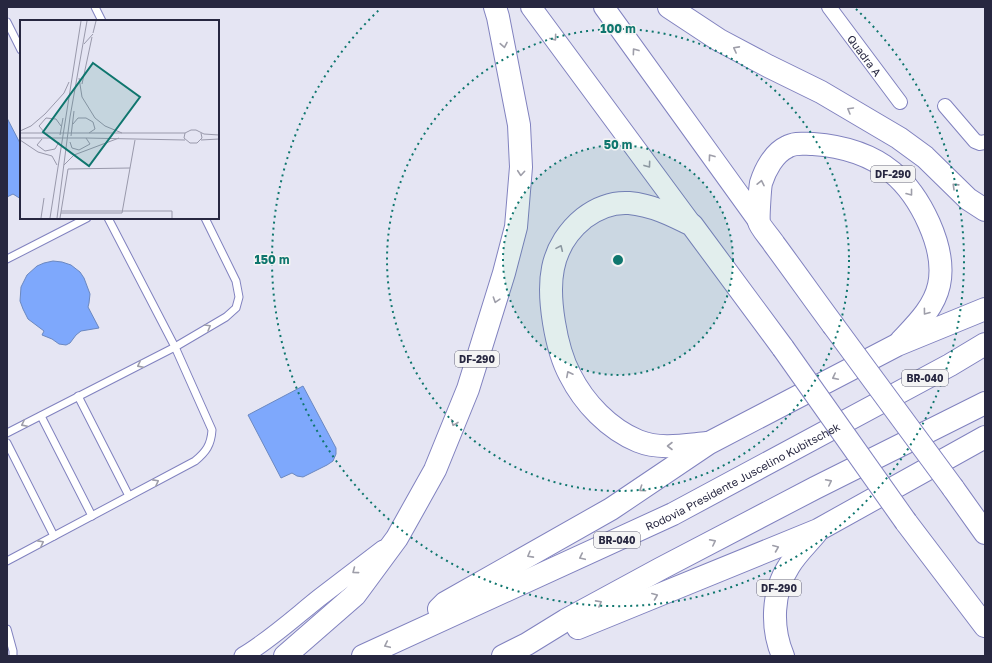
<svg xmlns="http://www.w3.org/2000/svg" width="992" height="663" font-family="'Golos Text',sans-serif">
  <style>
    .building { fill: #7ea8fc; stroke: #6b88c0 }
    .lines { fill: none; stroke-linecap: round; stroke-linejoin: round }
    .service-casing { stroke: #8182bf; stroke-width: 9 }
    .minor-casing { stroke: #8182bf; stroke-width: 16 }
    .tertiary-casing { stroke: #8182bf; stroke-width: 19 }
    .secondary-casing { stroke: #8182bf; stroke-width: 22 }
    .trunk-casing { stroke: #8182bf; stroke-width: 24 }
    .service { stroke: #fff; stroke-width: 7 }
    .minor { stroke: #fff; stroke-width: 14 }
    .tertiary { stroke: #fff; stroke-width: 17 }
    .secondary { stroke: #fff; stroke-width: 20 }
    .trunk { stroke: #fff; stroke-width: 22 }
    .trunk-bridge-casing { stroke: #8182bf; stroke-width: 24; stroke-linecap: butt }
    .trunk-bridge { stroke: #fff; stroke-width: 22 }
    .oneway { stroke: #9e9ea9 }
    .ring { fill: none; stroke: #0f766e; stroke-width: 2; stroke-dasharray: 2 4 }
    .labels { text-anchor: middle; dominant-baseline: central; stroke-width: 3; stroke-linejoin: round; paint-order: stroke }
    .shield { fill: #f4f4f4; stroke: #646476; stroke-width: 1 }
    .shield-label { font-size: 10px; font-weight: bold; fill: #272740 }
    .street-label { font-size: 11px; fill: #272740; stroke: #f4f4f4 }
    .inset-road { fill: none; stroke: #9999ab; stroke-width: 1 }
    .view { fill: #0f766e; fill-opacity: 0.15; stroke: #0f766e; stroke-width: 2 }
    .inset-edge { fill: none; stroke: #272740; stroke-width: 2 }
    .centre { fill: #0f766e; stroke: #f4f4f4; stroke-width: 2 }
    .ring-label { font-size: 12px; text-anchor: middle; font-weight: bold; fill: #0f766e; stroke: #f4f4f4; stroke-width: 3; stroke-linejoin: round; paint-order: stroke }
  </style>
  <rect width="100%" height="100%" fill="#e5e5f3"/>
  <g class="building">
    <path d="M7 118 21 145V199L13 194 7 197Z"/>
    <path d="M53 261 62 262 71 265 80 272 84 278 90 294 89 303 88 307 99 328 81 331 76 335 70 343 66 345 59 344 52 339 42 335 44 331 28 319 23 309 20 301 21 287 27 275 37 266 44 263Z"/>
    <path d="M303 386 336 448V454L333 461 327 465 303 477 297 476 292 473 281 478 248 415Z"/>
  </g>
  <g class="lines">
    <g class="service-casing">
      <g id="service">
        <path d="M95 7 102 21"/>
        <path d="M7 22 21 50"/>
        <path d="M7 259 87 218"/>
        <path d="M78 396 129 496"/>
        <path d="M41 416 92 516"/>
        <path d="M7 433 175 347 226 317 236 308 239 297 236 281 205 218"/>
        <path d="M7 443 54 536"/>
        <path d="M7 561 195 461C206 452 211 445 212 430L175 347 108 218"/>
        <path d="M7 629 13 651V656"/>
      </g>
    </g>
    <g class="minor-casing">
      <g id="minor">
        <path id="s1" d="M829 7 900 102"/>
        <path d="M945 106 975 141 980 143 985 142"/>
      </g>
    </g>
    <g class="tertiary-casing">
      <path id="tertiary" d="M243 656C270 640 294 618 319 598 340 582 361 566 383 549"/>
    </g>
    <g class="secondary-casing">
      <g id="secondary">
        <path d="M531 7 692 225"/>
        <path d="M604 7 759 222"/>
      </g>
    </g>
    <g class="trunk-casing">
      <g id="trunk">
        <path d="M669 7 719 40 768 66 821 92 899 138 925 157 968 199 985 210"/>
        <path d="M833 325C813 298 794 271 774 244 771 239 760 227 759 222 758 217 760 188 761 183 765 170 774 153 787 147 795 142 804 144 813 144 841 146 870 154 892 172 920 195 947 248 939 285 934 308 916 325 901 341"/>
        <path d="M707 443C685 445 660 450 638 441 609 429 584 403 570 375 556 349 547 297 553 268 557 248 569 230 584 218 597 208 613 202 629 203 652 205 672 215 692 225L783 348"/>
        <path d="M953 488 985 533"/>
        <path d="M906 522 985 626"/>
        <path d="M439 609 445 603 611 509 709 443 897 345 985 309"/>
        <path d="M578 628 818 530 985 437"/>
        <path d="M285 656 355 595 397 538 435 470 468 389 504 273 516 227 521 167 519 125 498 17 495 7"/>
        <path id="s2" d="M363 656 673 514 950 365 985 344"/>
        <path d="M503 656 527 644 566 620 660 569 815 488 985 403"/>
        <path d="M783 656C771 628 772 592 789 566 796 554 807 544 816 533"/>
      </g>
    </g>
    <use href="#service" class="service"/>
    <use href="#minor" class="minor"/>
    <use href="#tertiary" class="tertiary"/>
    <use href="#secondary" class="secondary"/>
    <use href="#trunk" class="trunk"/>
    <g class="trunk-bridge-casing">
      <g id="trunk-bridge">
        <path d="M833 325 953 488"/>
        <path d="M783 348 906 522"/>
      </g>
    </g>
    <use href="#trunk-bridge" class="trunk-bridge"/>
  </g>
  <defs><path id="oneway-chevron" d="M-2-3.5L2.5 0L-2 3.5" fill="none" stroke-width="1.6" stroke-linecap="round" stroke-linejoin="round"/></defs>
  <g class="oneway">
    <use href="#oneway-chevron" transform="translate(554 38) rotate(54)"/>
    <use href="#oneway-chevron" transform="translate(504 45) rotate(79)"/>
    <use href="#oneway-chevron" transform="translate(736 49) rotate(-152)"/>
    <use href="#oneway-chevron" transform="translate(635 51) rotate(-126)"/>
    <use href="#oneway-chevron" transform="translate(850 110) rotate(-150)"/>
    <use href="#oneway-chevron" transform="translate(711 157) rotate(-126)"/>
    <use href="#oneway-chevron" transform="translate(648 165) rotate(54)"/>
    <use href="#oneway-chevron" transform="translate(521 173) rotate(95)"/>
    <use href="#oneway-chevron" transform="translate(761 183) rotate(-78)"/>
    <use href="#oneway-chevron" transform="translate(955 186) rotate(-136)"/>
    <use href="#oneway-chevron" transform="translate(910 193) rotate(52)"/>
    <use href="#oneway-chevron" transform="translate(560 248) rotate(-66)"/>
    <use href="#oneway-chevron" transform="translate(496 300) rotate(108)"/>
    <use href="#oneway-chevron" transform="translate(926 312) rotate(127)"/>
    <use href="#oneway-chevron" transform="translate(208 327) rotate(-30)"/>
    <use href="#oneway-chevron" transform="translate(140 365) rotate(153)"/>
    <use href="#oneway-chevron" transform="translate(569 374) rotate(-117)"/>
    <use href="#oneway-chevron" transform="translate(835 377) rotate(153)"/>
    <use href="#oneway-chevron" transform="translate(454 423) rotate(112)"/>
    <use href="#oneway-chevron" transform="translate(24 424) rotate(153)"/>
    <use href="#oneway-chevron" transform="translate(670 446) rotate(180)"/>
    <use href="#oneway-chevron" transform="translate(156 482) rotate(-28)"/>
    <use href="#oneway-chevron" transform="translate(829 482) rotate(-27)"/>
    <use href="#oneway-chevron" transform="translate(642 489) rotate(146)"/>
    <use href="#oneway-chevron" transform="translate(713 542) rotate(-27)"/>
    <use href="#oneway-chevron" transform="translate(41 543) rotate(-28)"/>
    <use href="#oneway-chevron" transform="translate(776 548) rotate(-22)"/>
    <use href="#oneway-chevron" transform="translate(530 555) rotate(151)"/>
    <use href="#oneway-chevron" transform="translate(582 557) rotate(155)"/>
    <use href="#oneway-chevron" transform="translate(355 571) rotate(143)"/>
    <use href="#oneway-chevron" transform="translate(655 596) rotate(-22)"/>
    <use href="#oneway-chevron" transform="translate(599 603) rotate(-29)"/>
    <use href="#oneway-chevron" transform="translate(387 645) rotate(155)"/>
  </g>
  <circle cx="618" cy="260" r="115" fill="#0f766e" fill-opacity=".12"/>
  <g class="ring">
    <circle cx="618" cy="260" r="115"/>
    <circle cx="618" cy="260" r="231"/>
    <path d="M856 9A346 346 0 1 1 380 9"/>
  </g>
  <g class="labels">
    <g class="shield">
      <rect x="871" y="166" width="44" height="16" rx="3"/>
      <rect x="455" y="351" width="44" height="16" rx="3"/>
      <rect x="902" y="370" width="46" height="16" rx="3"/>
      <rect x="594" y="532" width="46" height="16" rx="3"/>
      <rect x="757" y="580" width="44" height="16" rx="3"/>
    </g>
    <g class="shield-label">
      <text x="893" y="174">DF-290</text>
      <text x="477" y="359">DF-290</text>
      <text x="925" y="378">BR-040</text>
      <text x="617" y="540">BR-040</text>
      <text x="779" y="588">DF-290</text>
    </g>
    <g class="street-label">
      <text stroke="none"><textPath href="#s1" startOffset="60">Quadra A</textPath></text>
      <text stroke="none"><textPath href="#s2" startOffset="420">Rodovia Presidente Juscelino Kubitschek</textPath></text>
    </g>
  </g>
  <g transform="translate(20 20)">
    <rect width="199" height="199" fill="#e5e5f3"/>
    <path class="inset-road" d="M73 13 76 1M64 24 73 14M59 58 62 77 75 98 85 106 102 113M62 64 72 17M0 111 11 106 25 94 44 73 49 62M0 113H69L75 109 73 102 66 98H58L53 104M25 113 19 106 26 98 36 99 41 106M69 113H165M181 113 182 118 177 123H170L164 118 165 113 171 110H176L184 114 199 115M40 115 43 98M51 116 54 91M0 118H66L70 124 59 130 52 128 50 122M66 118 165 120M22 119 17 125 25 131 35 129 39 122M0 120 18 132 32 136 37 145M181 120 199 119M44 145 54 135 99 118M41 191H152V198M41 193H102L115 120M21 198 24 178M30 198 61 1M37 198 50 97 67 1M40 198 48 149 110 148"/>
    <path class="view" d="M73 43 120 77 69 146 23 112Z"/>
    <rect width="199" height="199" class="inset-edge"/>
  </g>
  <circle cx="618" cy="260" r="6" class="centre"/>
  <g class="ring-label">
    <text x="618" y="33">100 m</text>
    <text x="618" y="149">50 m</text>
    <text x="272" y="264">150 m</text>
  </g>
  <rect width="992" height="663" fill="none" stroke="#272740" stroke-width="16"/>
</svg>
